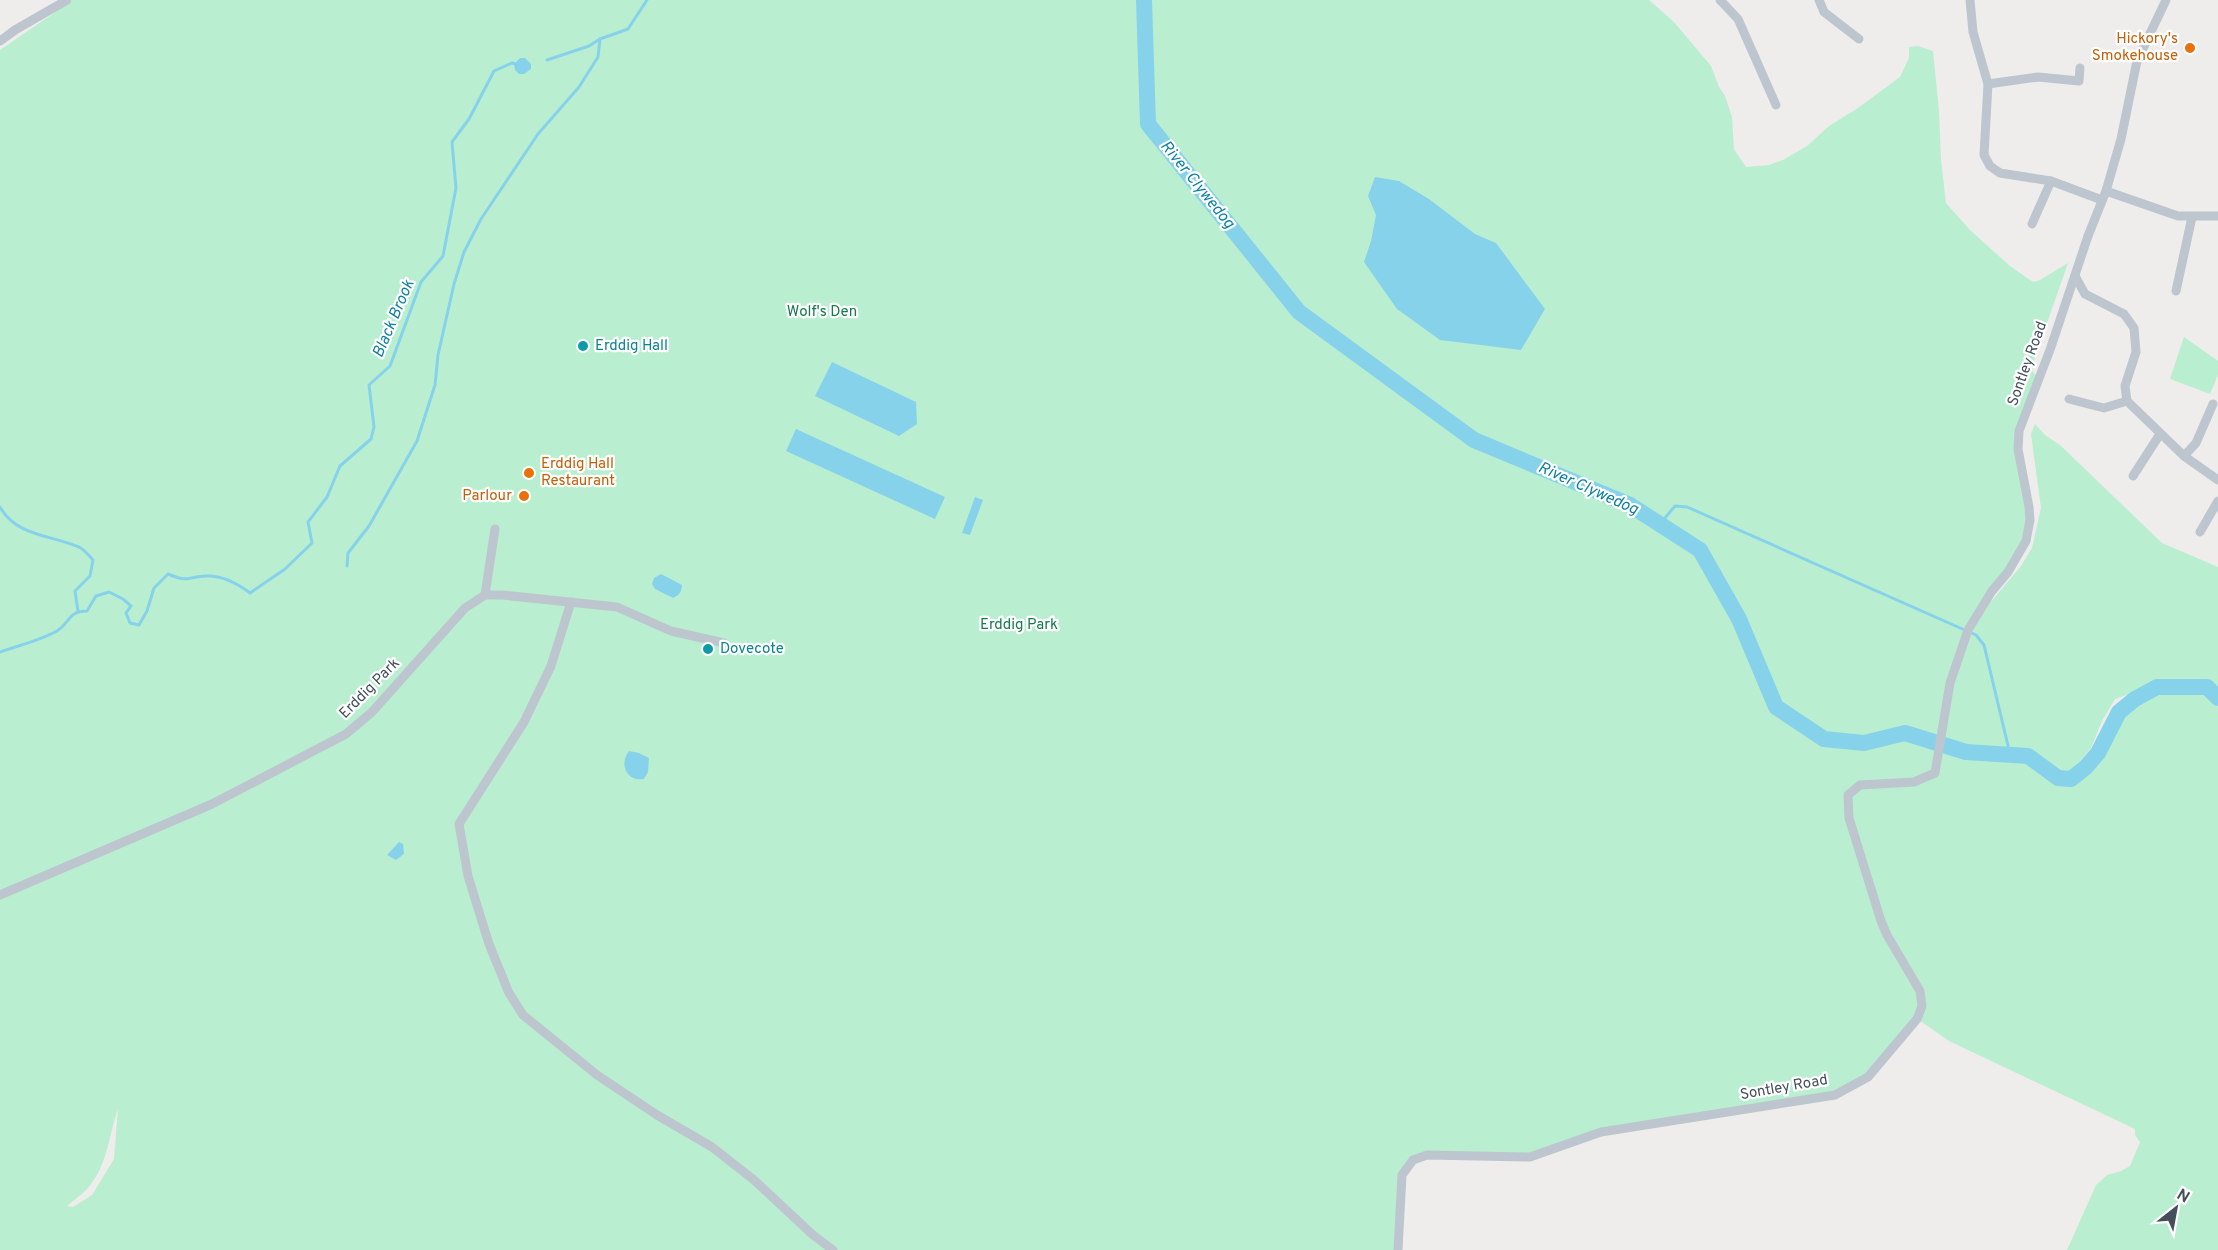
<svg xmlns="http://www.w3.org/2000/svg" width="2218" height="1250" font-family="Overpass,sans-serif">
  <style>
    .green { fill: #baeed0; fill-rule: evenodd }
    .water { fill: #87d2eb }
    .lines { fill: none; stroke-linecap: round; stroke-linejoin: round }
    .stream { stroke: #87d2eb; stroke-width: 3 }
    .river { stroke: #87d2eb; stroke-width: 16 }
    .minor { stroke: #bdc6cf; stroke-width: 9 }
    .food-dot { fill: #e8710a; stroke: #fff; stroke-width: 2 }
    .culture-dot { fill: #0f9aa8; stroke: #fff; stroke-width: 2 }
    .labels { text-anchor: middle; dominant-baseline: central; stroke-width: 4.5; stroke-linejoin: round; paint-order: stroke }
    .food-label { font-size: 15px; fill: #c56008; stroke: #fff; text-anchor: end }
    .park-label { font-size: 15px; fill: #167a4c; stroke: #fff }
    .culture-label { font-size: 15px; fill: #0d838f; stroke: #fff; text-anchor: start }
    .street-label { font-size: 15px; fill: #454f5a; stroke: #fff }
    .water-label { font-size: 16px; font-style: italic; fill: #0c7fa5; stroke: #fff }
  </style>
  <rect width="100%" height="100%" fill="#efecec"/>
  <g class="green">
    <path d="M73 0H1649L1674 22 1711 66 1719 87 1725 96 1732 117 1734 149 1746 167 1769 165 1783 160 1807 146 1829 126 1858 108 1900 77 1909 58V47L1918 46 1933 51 1939 111 1941 160 1946 203 1970 230 2010 266 2030 280 2034 282 2040 280 2068 263 2031 369 2039 380 2019 431 2029 507 2026 541 1968 630 1952 686 1968 638 1989 604 2021 566 2032 548 2041 508 2031 434 2035 424 2045 435 2060 445 2162 543 2218 567V1250H2067L2096 1185 2107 1175 2121 1171 2130 1166 2140 1142 2135 1135V1129L1949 1041 1919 1020 1922 1006 1868 1077 1835 1095 1601 1132 1530 1157 1427 1155 1413 1160 1402 1175 1398 1250H0V50ZM2132 693 2127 714 2105 745 2101 754 2080 761 2091 748 2102 721 2115 699ZM118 1109 114 1159 92 1195 73 1207 67 1206C75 1199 85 1193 91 1184 108 1162 109 1134 118 1109Z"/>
    <path d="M2184 337 2218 361V375L2210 394 2170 379Z"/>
  </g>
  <g class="water">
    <path d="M520 58H525L531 64V69L524 74H519L515 70 514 64Z"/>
    <path d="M1375 177 1399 181 1429 199 1475 234 1496 243 1545 309 1521 350 1440 340 1397 309 1364 262 1371 241 1376 215 1368 196Z"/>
    <path d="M832 362 916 402 917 424 899 436 815 396Z"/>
    <path d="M796 429 945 497 935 519 786 451Z"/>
    <path d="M975 497 983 500 970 535 962 533Z"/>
    <path d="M661 574 682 585C682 592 679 595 673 598L655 589 652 584 654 578Z"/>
    <path d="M629 751 639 753 649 758 648 772 644 779C626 782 619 764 629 751Z"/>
    <path d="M399 842 403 844 404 854 396 860 387 855Z"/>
  </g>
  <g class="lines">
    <g class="stream">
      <path d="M547 60 589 46 600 39 628 29 647 0"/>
      <path d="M0 507C16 536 51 535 79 547 85 550 89 556 93 560L90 576 75 591 78 611"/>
      <path d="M1660 524 1675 506 1687 507 1976 635 1984 645 2010 754"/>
      <path d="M347 566 348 553 369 526 417 441 435 385 438 355 454 284 464 252 481 219 538 134 579 87 598 57 600 39"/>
      <path d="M0 652C20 645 39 641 57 631 70 623 68 611 87 611L96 596 109 592 123 599 131 606 126 613 130 623 139 625 147 611 154 588 168 574C190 583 185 577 205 576 222 575 237 583 250 593L285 569 312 543 308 522 327 497 340 466 371 439 374 427 369 385 390 366 421 282 443 256 456 188 452 142 469 119 494 71 512 63 523 66"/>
    </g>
    <path class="river" d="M1144 0 1148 124 1299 312 1474 440 1630 505 1700 550 1739 619 1776 707 1824 739 1864 743 1905 733 1966 752 2028 756 2058 778 2071 779 2085 768 2098 753 2119 712 2135 699 2157 687H2207L2218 698"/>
    <g class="minor">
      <path d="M1720 0 1738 19 1776 105"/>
      <path d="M1819 0 1824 12 1859 39"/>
      <path d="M1970 0 1973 32 1988 84 1984 155 1990 166 2000 173 2051 181 2102 200"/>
      <path d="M0 41 15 30 67 0"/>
      <path d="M1988 84 2038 77 2079 81 2080 68"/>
      <path d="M2106 191 2178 216H2218"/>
      <path d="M2032 224 2051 181"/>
      <path d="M2075 276 2085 294 2124 314 2134 328 2136 352 2125 386 2127 401 2184 456 2218 480"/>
      <path d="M2176 291 2192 217"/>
      <path d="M2069 399 2104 408 2127 401"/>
      <path d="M2184 456 2196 443 2213 404"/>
      <path d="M2133 476 2160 434"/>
      <path d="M2200 532 2218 501"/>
      <path d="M485 595 495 529"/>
      <path d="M571 602 551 666 524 722 459 824 468 876 489 944 509 993 523 1015 597 1075 657 1115 712 1147 754 1180 813 1235 833 1250"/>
      <path d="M0 895 212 804 346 734 372 712 465 608 485 595H502L617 607 671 631 724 643"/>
      <path d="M1398 1250 1402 1175 1413 1160 1427 1155 1530 1157 1601 1132 1835 1095 1868 1077 1917 1019 1922 1006 1920 991 1887 935 1881 921 1849 818 1848 795 1860 785 1914 782 1935 773 1950 683 1968 630 1992 591 2008 572 2026 541 2030 520 2029 507 2018 449 2019 431 2051 347 2088 236 2106 191 2121 139 2137 61 2166 0"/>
    </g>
  </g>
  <g class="food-dot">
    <circle cx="2190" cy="48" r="6"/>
    <circle cx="529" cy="473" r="6"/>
    <circle cx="524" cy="496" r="6"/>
  </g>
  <g class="culture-dot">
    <circle cx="583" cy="346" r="6"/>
    <circle cx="708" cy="649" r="6"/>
  </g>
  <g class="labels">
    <g class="food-label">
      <text x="2178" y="39">Hickory's<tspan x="2178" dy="17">Smokehouse</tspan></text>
      <text x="541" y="464" text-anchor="start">Erddig Hall<tspan x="541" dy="17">Restaurant</tspan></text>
      <text x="512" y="496">Parlour</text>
    </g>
    <g class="park-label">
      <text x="822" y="312">Wolf's Den</text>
      <text x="1019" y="625">Erddig Park</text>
    </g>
    <g class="culture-label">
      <text x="595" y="346">Erddig Hall</text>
      <text x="720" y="649">Dovecote</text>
    </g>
    <g class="street-label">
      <text transform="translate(2028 364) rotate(-70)">Sontley Road</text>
      <text transform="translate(370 689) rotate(-45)">Erddig Park</text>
      <text transform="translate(1784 1088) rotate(-10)">Sontley Road</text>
    </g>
    <g class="water-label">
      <text transform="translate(1197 185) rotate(51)">River Clywedog</text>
      <text transform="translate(394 319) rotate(-67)">Black Brook</text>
      <text transform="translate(1588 489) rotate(24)">River Clywedog</text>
    </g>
  </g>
  <g transform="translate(2176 1208) rotate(31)" stroke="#ffffff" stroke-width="4.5" paint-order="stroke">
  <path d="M0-4.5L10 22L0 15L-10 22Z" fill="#454f5a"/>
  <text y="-9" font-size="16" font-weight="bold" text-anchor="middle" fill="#454f5a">N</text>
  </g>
</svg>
